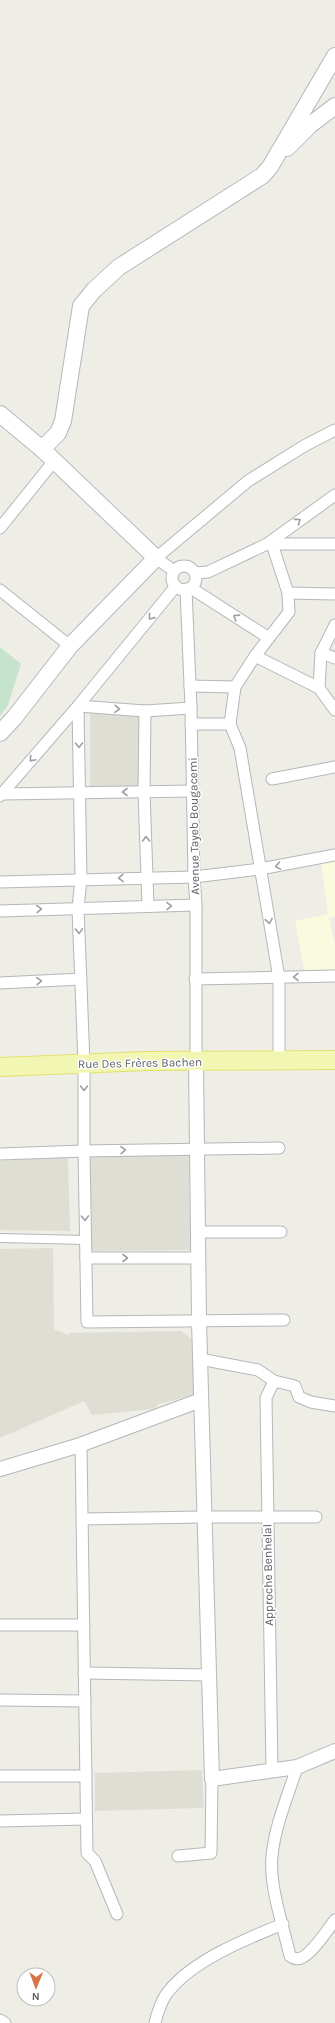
<svg xmlns="http://www.w3.org/2000/svg" width="335" height="2023" font-family="Karla,sans-serif">
  <style>
    .commercial { fill: #fafadf }
    .education { fill: #deded4 }
    .pitch { fill: #c5e3cd }
    .lines { fill: none; stroke-linecap: round; stroke-linejoin: round }
    .pedestrian-casing { stroke: #b6b6bb; stroke-width: 10 }
    .minor-casing { stroke: #b6b6bb; stroke-width: 13 }
    .tertiary-casing { stroke: #b6b6bb; stroke-width: 16 }
    .secondary-casing { stroke: #b7b8be; stroke-width: 18 }
    .primary-casing { stroke: #e3e06a; stroke-width: 20 }
    .pedestrian { stroke: #fff; stroke-width: 8 }
    .minor { stroke: #fff; stroke-width: 11 }
    .tertiary { stroke: #fff; stroke-width: 14 }
    .secondary { stroke: #fff; stroke-width: 16 }
    .primary { stroke: #f1f7b3; stroke-width: 18 }
    .oneway { stroke: #9e9fa3 }
    .labels { text-anchor: middle; dominant-baseline: central; stroke-width: 3; stroke-linejoin: round; paint-order: stroke }
    .street-label { font-size: 12px; fill: #5e5f65; stroke: #fff }
  </style>
  <rect width="100%" height="100%" fill="#eeeee6"/>
  <path class="commercial" d="M335 852V916L329 918 335 945V971L305 975 295 921 328 914 320 855Z"/>
  <g class="education">
    <rect x="90" y="713" width="52" height="77"/>
    <path d="M81 1154H189L190 1250 81 1251Z"/>
    <path d="M68 1157 70 1231 0 1230V1161Z"/>
    <path d="M53 1248 54 1329 68 1335 69 1333 181 1331 197 1344 198 1394 159 1404 154 1409 92 1415 84 1401 0 1438V1249Z"/>
    <path d="M202 1770 204 1808 95 1811V1773Z"/>
  </g>
  <path class="pitch" d="M0 647 21 664 8 705 0 716Z"/>
  <g class="lines">
    <g class="pedestrian-casing">
      <path id="pedestrian" d="M0 1238 86 1240"/>
    </g>
    <g class="minor-casing">
      <g id="minor">
        <path d="M0 528 54 461"/>
        <path d="M267 544H335"/>
        <circle cx="184" cy="578" r="12"/>
        <path d="M174 571 156 558 248 481 304 446 335 430"/>
        <path d="M195 573 208 572 267 544 335 495"/>
        <path d="M191 588 269 638"/>
        <path d="M186 589 191 708 194 877 196 905V1062"/>
        <path d="M0 590 70 646"/>
        <path d="M288 593 335 594"/>
        <path d="M321 653 335 658"/>
        <path d="M255 656 319 688 335 710"/>
        <path d="M190 686 235 687"/>
        <path d="M319 688 321 653 335 625"/>
        <path d="M191 708 145 711 78 706 81 879 78 908 84 1063V1151L87 1322 284 1320"/>
        <path d="M145 711 144 792 148 906"/>
        <path d="M191 724H230L240 748 279 978V1061"/>
        <path d="M230 724 235 687 255 656 289 612 288 593 272 544"/>
        <path d="M272 779 335 767"/>
        <path d="M2 794 192 791"/>
        <path d="M0 796 78 706 176 586"/>
        <path d="M0 882 194 877 260 869 335 855"/>
        <path d="M0 911 196 905"/>
        <path d="M195 979 335 976"/>
        <path d="M0 983 81 979"/>
        <path d="M0 1154 84 1151 279 1148"/>
        <path d="M198 1232H281"/>
        <path d="M86 1258H198"/>
        <path d="M200 1359 258 1370 274 1381 295 1386 299 1397 311 1402 335 1406"/>
        <path d="M81 1445 87 1853 95 1861 117 1914"/>
        <path d="M82 1519 203 1517H316"/>
        <path d="M0 1625H84"/>
        <path d="M84 1673 209 1675"/>
        <path d="M0 1700 85 1701"/>
        <path d="M297 1767C288 1796 275 1825 272 1856 269 1886 283 1925 290 1956 293 1958 297 1960 301 1958 312 1954 328 1929 335 1920"/>
        <path d="M272 1771 266 1398 274 1381"/>
        <path d="M0 1776H86"/>
        <path d="M0 1821 86 1819"/>
        <path d="M178 1856 211 1853 212 1779"/>
        <path d="M0 2020 5 2023"/>
        <path d="M155 2023C157 2014 162 1999 168 1992 193 1960 246 1939 283 1924"/>
      </g>
    </g>
    <g class="tertiary-casing">
      <g id="tertiary">
        <path d="M196 1062 199 1321 212 1779 297 1767 335 1751"/>
        <path d="M0 1469 77 1446 201 1400"/>
      </g>
    </g>
    <g class="secondary-casing">
      <g id="secondary">
        <path d="M287 148 310 125 335 106"/>
        <path d="M0 414 42 449"/>
        <path d="M0 733 14 718 70 646 156 558 42 449 58 433 63 421 81 306 94 290 119 267 262 176 270 167 335 56"/>
      </g>
    </g>
    <g class="primary-casing">
      <path id="primary" d="M0 1067 147 1061 335 1060"/>
    </g>
    <use href="#pedestrian" class="pedestrian"/>
    <use href="#minor" class="minor"/>
    <use href="#tertiary" class="tertiary"/>
    <use href="#secondary" class="secondary"/>
    <use href="#primary" class="primary"/>
  </g>
  <defs><path id="oneway-chevron" d="M-2-3.5L2.5 0L-2 3.5" fill="none" stroke-width="1.6" stroke-linecap="round" stroke-linejoin="round"/></defs>
  <g class="oneway">
    <use href="#oneway-chevron" transform="translate(298 521) rotate(-36)"/>
    <use href="#oneway-chevron" transform="translate(151 617) rotate(129)"/>
    <use href="#oneway-chevron" transform="translate(236 617) rotate(-147)"/>
    <use href="#oneway-chevron" transform="translate(117 709) rotate(4)"/>
    <use href="#oneway-chevron" transform="translate(79 745) rotate(89)"/>
    <use href="#oneway-chevron" transform="translate(32 759) rotate(131)"/>
    <use href="#oneway-chevron" transform="translate(125 792) rotate(-180)"/>
    <use href="#oneway-chevron" transform="translate(146 839) rotate(-92)"/>
    <use href="#oneway-chevron" transform="translate(278 866) rotate(170)"/>
    <use href="#oneway-chevron" transform="translate(121 878) rotate(178)"/>
    <use href="#oneway-chevron" transform="translate(169 906) rotate(-1)"/>
    <use href="#oneway-chevron" transform="translate(39 909) rotate(-2)"/>
    <use href="#oneway-chevron" transform="translate(269 921) rotate(80)"/>
    <use href="#oneway-chevron" transform="translate(79 931) rotate(88)"/>
    <use href="#oneway-chevron" transform="translate(296 977) rotate(178)"/>
    <use href="#oneway-chevron" transform="translate(39 981) rotate(-3)"/>
    <use href="#oneway-chevron" transform="translate(84 1088) rotate(90)"/>
    <use href="#oneway-chevron" transform="translate(123 1150) rotate(-1)"/>
    <use href="#oneway-chevron" transform="translate(85 1218) rotate(88)"/>
    <use href="#oneway-chevron" transform="translate(125 1258)"/>
  </g>
  <g class="labels">
    <g class="street-label">
      <text transform="translate(194 826) rotate(-91)">Avenue Tayeb Bougacemi</text>
      <text transform="translate(140 1063) rotate(-1)">Rue Des Frères Bachen</text>
      <text transform="translate(268 1575) rotate(-91)">Approche Benhelal</text>
    </g>
  </g>
  <g transform="translate(36 1987) rotate(181)"><circle r="19" fill="#ffffff" stroke="#bfbfc1"/>
  <path d="M0-3L7 15L0 10L-7 15Z" fill="#d77443"/>
  <text y="-6" font-size="11" font-weight="bold" text-anchor="middle" fill="#5e5f65">N</text>
  </g>
</svg>
